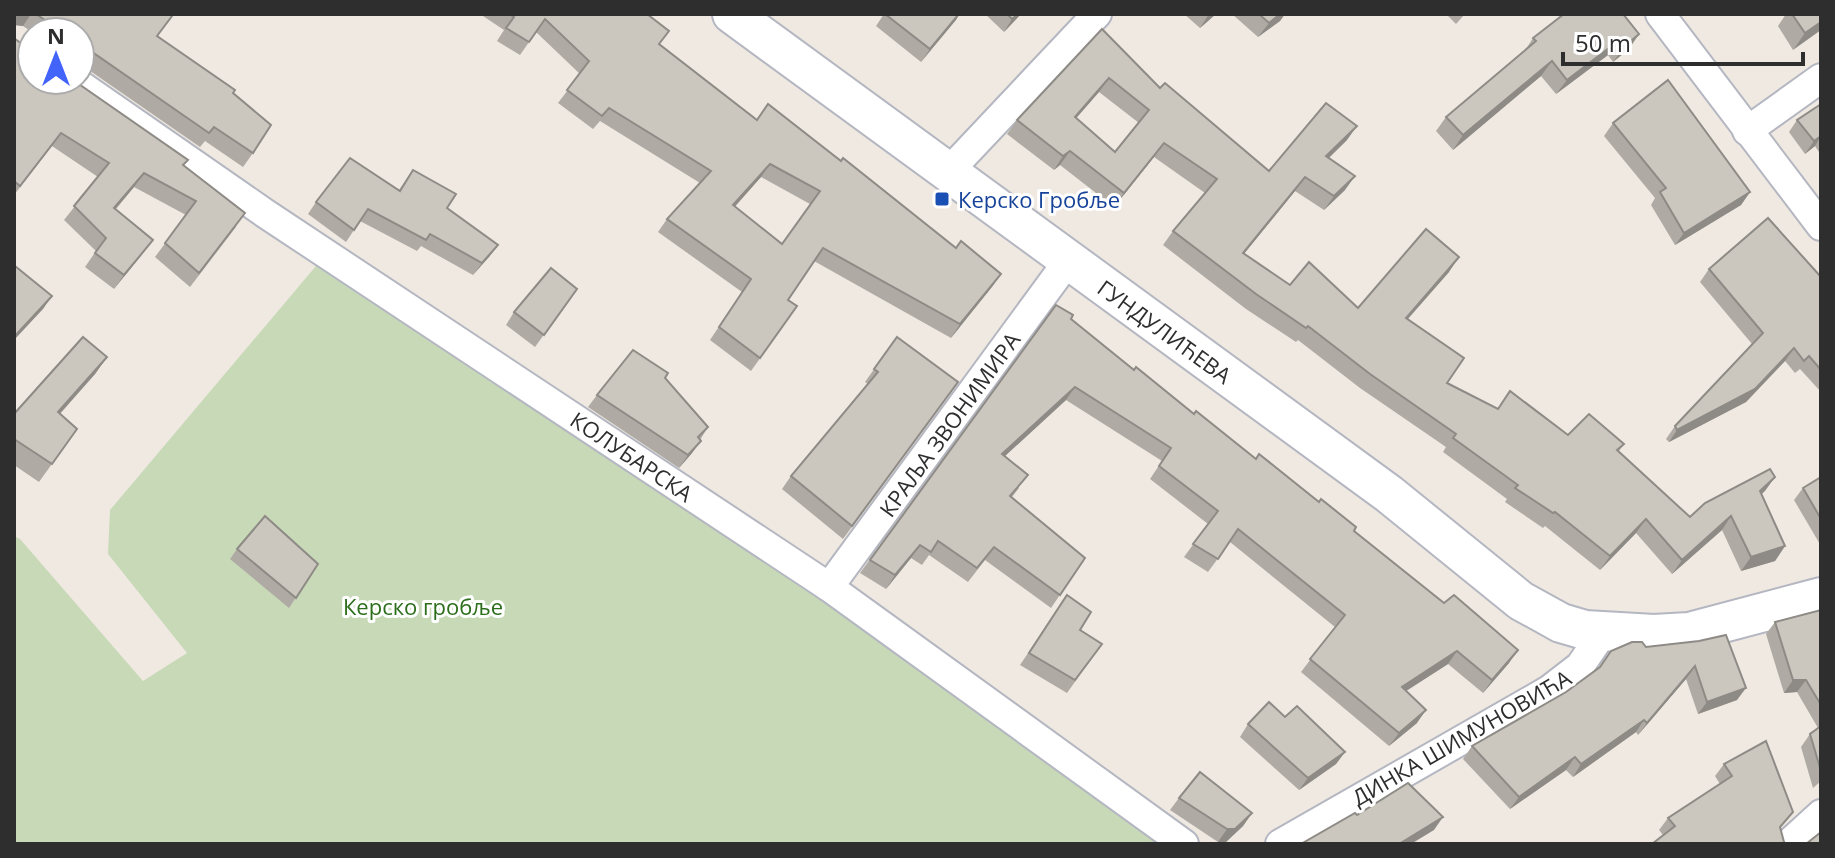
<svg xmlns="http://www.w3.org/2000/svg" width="1835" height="858" font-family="'Open Sans',sans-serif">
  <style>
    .cemetery { fill: #c8d9b8 }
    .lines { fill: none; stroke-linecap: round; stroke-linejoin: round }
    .street-casing { stroke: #b4b7c1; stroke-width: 32 }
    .secondary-casing { stroke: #b4b7c1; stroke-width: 42 }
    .street { stroke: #fff; stroke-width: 28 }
    .secondary { stroke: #fff; stroke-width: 38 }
    .wall { fill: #afaba4; fill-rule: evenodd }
    .shaded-wall { fill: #8e8b86 }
    .building { fill: #cbc7bf; stroke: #8e8b86; stroke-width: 2; fill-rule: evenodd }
    .transit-dot { fill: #1a4fb4; stroke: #fff; stroke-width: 3 }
    .labels { text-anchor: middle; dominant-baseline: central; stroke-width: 6; stroke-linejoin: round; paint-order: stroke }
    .transit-label { font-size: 22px; fill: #164399; stroke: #fff; text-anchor: start }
    .street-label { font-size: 22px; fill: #2e2e2e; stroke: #fff }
    .park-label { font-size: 22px; fill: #2c6e1b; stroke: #fff }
  </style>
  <rect width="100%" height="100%" fill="#efe9e1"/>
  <path class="cemetery" d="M321 260 1188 844H14V536L20 539 143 681 187 653 108 554 110 510Z"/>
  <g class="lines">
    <g class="street-casing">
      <g id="street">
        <path d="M1660 14 1821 226"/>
        <path d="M73 80 266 214 829 587 1184 844"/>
        <path d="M1747 131 1821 78"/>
        <path d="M949 171 1097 14"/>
        <path d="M829 587 1068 261"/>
        <path d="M1280 844 1549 690 1580 666 1604 631"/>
        <path d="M1788 844 1821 814"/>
      </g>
    </g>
    <g class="secondary-casing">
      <path id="secondary" d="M732 14 1389 494 1521 601 1561 623 1585 630 1654 634 1689 632 1821 597"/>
    </g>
    <use href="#street" class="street"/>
    <use href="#secondary" class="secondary"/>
  </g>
  <g class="wall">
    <path d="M14 14H169L158 36 233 93 253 153 243 167 205 141 200 147 83 66 80 32H32L23 26 14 25Z"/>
    <path d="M480 14H647L660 45 757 120 841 161 956 248 1001 274 951 338 814 261 788 300 797 306 751 371 710 340 742 292 658 232 667 219 700 183 600 121 593 129 558 103 580 74 536 32 520 55 497 41 504 30ZM761 177 810 204 782 244 734 207Z"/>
    <path d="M884 14H959L921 62 876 26Z"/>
    <path d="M985 14H1021L1004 32Z"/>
    <path d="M1184 14H1216L1200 28Z"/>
    <path d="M1232 14H1285L1280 21 1258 37Z"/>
    <path d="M1446 14H1465L1456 24Z"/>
    <path d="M1623 14 1629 49 1613 62 1608 55 1556 94 1541 76 1453 150 1436 131 1446 117 1526 49 1533 38Z"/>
    <path d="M1786 14H1821L1793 50 1778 26Z"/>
    <path d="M1102 29 1160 88 1269 171 1347 140 1329 158 1345 190 1324 210 1295 191 1244 254 1290 285 1358 308 1449 272 1408 319 1447 383 1498 409 1568 435 1624 444 1619 451 1690 517 1775 477 1761 495 1785 546 1775 561 1741 571 1722 530 1672 574 1636 533 1600 570 1545 526 1543 528 1505 502 1507 499 1443 452 1446 447 1360 388 1298 340 1296 342 1246 309 1163 245 1173 231 1205 193 1154 157 1114 207 1060 165 1054 170 1007 134 1017 120ZM1099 92 1139 123 1115 152 1076 118Z"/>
    <path d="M14 38 184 165 236 227 190 287 155 257 186 215 134 187 116 209 153 240 114 289 85 267 96 251 64 220 98 177 52 146 14 195Z"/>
    <path d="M1821 104V155L1815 146 1805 154 1789 132 1797 120Z"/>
    <path d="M1613 123 1750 192 1741 205 1675 245 1651 205 1655 198 1604 136Z"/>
    <path d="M413 170 447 208 498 245 473 275 421 246 417 251 360 221 346 242 308 214 316 202 399 190Z"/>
    <path d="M1709 269 1821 277V392L1800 369 1795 373 1785 361 1746 402 1669 442 1666 439 1675 426 1752 344 1700 282Z"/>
    <path d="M577 289 535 347 506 325 514 312Z"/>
    <path d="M1056 305 1071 319 1134 370 1354 531 1509 663 1483 693 1448 664 1406 691 1417 723 1389 746 1301 672 1335 627 1230 542 1208 572 1184 557 1208 524 1150 479 1162 461 1066 400 1005 456 1019 488 1012 497 1085 558 1051 608 985 560 968 582 929 555 922 565 911 558 886 589 860 573Z"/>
    <path d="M897 337 958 382 843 539 782 489 791 476 868 384 865 382Z"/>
    <path d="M107 357 95 374 60 414 77 429 39 482 14 465V414Z"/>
    <path d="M665 378 708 427 692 453 679 468 588 407 597 395Z"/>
    <path d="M1821 477V546L1794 500 1803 488Z"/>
    <path d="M237 549 318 564 289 608 230 559Z"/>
    <path d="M1067 595 1080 630 1102 644 1067 693 1020 665Z"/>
    <path d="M1821 610V781L1813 788 1801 747 1810 734 1818 728 1797 692 1784 693 1766 634 1775 622Z"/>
    <path d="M1699 641 1737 700 1698 714 1686 679 1638 735 1636 732 1573 777 1566 770 1510 809 1463 759 1472 746 1646 647Z"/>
    <path d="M1285 717 1345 752 1336 764 1299 790 1240 737 1248 724Z"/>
    <path d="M1724 764 1781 829 1784 842 1663 835 1659 830 1668 818 1720 784 1715 776Z"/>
    <path d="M1179 798 1252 813 1243 826 1226 842H1218L1170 810Z"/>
  </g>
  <g class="shaded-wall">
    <path d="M14 14H31L23 26 14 25Z"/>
    <path d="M959 14 956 20 921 62 930 49Z"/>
    <path d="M1018 14H1021L1004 32 1012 19Z"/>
    <path d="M1209 14H1216L1200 28Z"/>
    <path d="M1280 14H1285L1280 21 1258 37 1269 23Z"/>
    <path d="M1821 22V30L1793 50 1805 33Z"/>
    <path d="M1639 34 1629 49 1613 62 1624 47Z"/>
    <path d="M1618 41 1608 55 1556 94 1567 80Z"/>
    <path d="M85 49 92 52 83 66 80 65V50Z"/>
    <path d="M1552 61 1541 76 1453 150 1463 135Z"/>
    <path d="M1109 78 1099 92 1065 131 1075 117Z"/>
    <path d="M1357 126 1347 140 1316 170 1326 156Z"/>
    <path d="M1821 136 1815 146 1805 154 1814 141Z"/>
    <path d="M1164 143 1154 157 1114 207 1124 193Z"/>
    <path d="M1070 151 1060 165 1054 170 1063 156Z"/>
    <path d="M770 164 761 177 724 219 733 205Z"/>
    <path d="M144 173 134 187 105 221 114 208Z"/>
    <path d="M1355 176 1345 190 1324 210 1334 196Z"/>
    <path d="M1305 177 1295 191 1233 267 1243 253Z"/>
    <path d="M1750 192 1741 205 1675 245 1684 233Z"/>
    <path d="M153 240 143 253 114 289 124 275Z"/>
    <path d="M498 245 489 257 473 275 482 263Z"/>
    <path d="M1459 257 1449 272 1396 332 1406 318Z"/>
    <path d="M1001 274 992 287 951 338 960 324Z"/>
    <path d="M52 296 43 309 14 340V337Z"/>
    <path d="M1794 348 1785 361 1746 402 1669 442 1677 430Z"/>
    <path d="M107 357 95 374 45 430 58 412Z"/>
    <path d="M1075 387 1066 400 993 467 1002 454Z"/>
    <path d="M701 441 692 453 679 468 688 455Z"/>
    <path d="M1775 477 1765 491 1750 505 1760 491Z"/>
    <path d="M1731 516 1722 530 1672 574 1682 560Z"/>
    <path d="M1646 519 1636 533 1600 570 1610 556Z"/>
    <path d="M920 545 911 558 886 589 895 575Z"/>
    <path d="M1785 546 1775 561 1741 571 1751 557Z"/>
    <path d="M1518 650 1509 663 1483 693 1492 680Z"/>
    <path d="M1457 651 1448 664 1392 700 1402 687Z"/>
    <path d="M1695 666 1686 679 1638 735 1647 723Z"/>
    <path d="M1793 680H1806L1797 692 1784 693Z"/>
    <path d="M1746 688 1737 700 1698 714 1707 702Z"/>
    <path d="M1426 710 1417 723 1389 746 1399 733Z"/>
    <path d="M1644 720 1636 732 1573 777 1581 764Z"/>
    <path d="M1345 752 1336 764 1299 790 1308 778Z"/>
    <path d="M1575 757 1566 770 1510 809 1519 797Z"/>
    <path d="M1252 813 1243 826 1226 842H1218L1227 829Z"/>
    <path d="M1443 817 1434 830 1411 844H1399Z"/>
  </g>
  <g class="building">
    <path d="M36 14H169L172 16 157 36 235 90 233 93 271 125 253 153 214 127 209 133 92 52 85 49 80 50V32H57L52 25Z"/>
    <path d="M509 14H647L669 31 659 44 757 120 768 104 841 161 843 158 956 248 961 241 1001 274 960 324 823 248 788 300 797 306 760 358 719 327 751 279 667 219 711 171 609 108 602 116 567 90 589 61 545 19 529 42 506 28 514 17ZM770 164 820 191 782 244 733 205Z"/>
    <path d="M885 14H959L930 49Z"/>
    <path d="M1007 14H1018L1012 19Z"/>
    <path d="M1259 14H1280L1269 23Z"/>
    <path d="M1564 14H1623L1639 34 1624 47 1618 41 1567 80 1552 61 1463 135 1446 117 1536 41 1533 38Z"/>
    <path d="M1792 14H1821V22L1805 33Z"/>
    <path d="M1102 29 1160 88 1165 83 1269 171 1326 103 1357 126 1326 156 1355 176 1334 196 1305 177 1243 253 1290 285 1309 262 1358 308 1426 229 1459 257 1406 318 1464 358 1447 383 1498 409 1510 391 1568 435 1589 414 1624 444 1617 450 1690 517 1705 503 1770 469 1775 477 1760 491 1785 546 1751 557 1731 516 1682 560 1646 519 1610 556 1555 512 1553 513 1515 488 1518 485 1453 438 1456 434 1370 374 1308 326 1306 328 1256 294 1173 231 1217 179 1164 143 1124 193 1070 151 1063 156 1017 120ZM1109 78 1149 110 1115 152 1075 117Z"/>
    <path d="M14 38 32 52V80H73L188 160 183 165 245 213 199 273 165 243 196 201 144 173 114 208 153 240 124 275 95 253 106 238 74 206 109 163 61 133 20 186 14 181Z"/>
    <path d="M1668 80 1750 192 1684 233 1660 192 1666 188 1613 123Z"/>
    <path d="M1821 104V136L1814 141 1797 120Z"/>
    <path d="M350 158 400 191 413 170 456 194 447 208 498 245 482 263 430 234 426 240 368 209 354 230 316 202Z"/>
    <path d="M1768 218 1821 277V370L1809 356 1804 361 1794 348 1755 389 1677 430 1675 426 1763 333 1709 269Z"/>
    <path d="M15 266 52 296 14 337V267Z"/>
    <path d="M551 268 577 289 544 335 514 312Z"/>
    <path d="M1056 305 1073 315 1071 319 1134 370 1136 367 1194 414 1196 411 1256 459 1259 454 1319 502 1321 499 1356 527 1354 531 1444 603 1454 595 1518 650 1492 680 1457 651 1402 687 1426 710 1399 733 1310 659 1345 615 1238 529 1218 559 1193 544 1218 511 1159 466 1171 448 1075 387 1002 454 1028 475 1010 496 1085 558 1060 595 994 547 977 568 938 541 931 552 920 545 895 575 870 560Z"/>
    <path d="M83 337 107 357 58 412 77 429 52 464 14 439V414Z"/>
    <path d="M897 337 958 382 852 526 791 476 878 372 874 369Z"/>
    <path d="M633 350 668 373 665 378 708 427 698 437 701 441 688 455 597 395Z"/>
    <path d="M1821 477V519L1803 488Z"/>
    <path d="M265 516 318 564 296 598 237 549Z"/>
    <path d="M1067 595 1091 612 1080 630 1102 644 1075 680 1029 653Z"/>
    <path d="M1821 610V705L1806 680H1793L1775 622Z"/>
    <path d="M1726 635 1746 688 1707 702 1695 666 1647 723 1644 720 1581 764 1575 757 1519 797 1472 746 1566 692 1600 667 1611 651 1632 642H1642L1646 647 1699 641Z"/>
    <path d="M1269 702 1285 717 1297 706 1345 752 1308 778 1248 724Z"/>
    <path d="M1821 726V771L1810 734Z"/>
    <path d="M1766 741 1793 812 1780 827 1784 842 1786 844H1652L1675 826 1668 818 1732 776 1724 764Z"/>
    <path d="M1200 772 1252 813 1235 829H1227L1179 798Z"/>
    <path d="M1408 783 1443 817 1399 844H1301L1355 813 1357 815Z"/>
    <path d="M1821 832V844H1806Z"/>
  </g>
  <rect class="transit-dot" x="934" y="191" width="16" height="16" rx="4"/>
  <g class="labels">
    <g class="transit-label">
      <text x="958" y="199">Керско Гробље</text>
    </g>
    <g class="street-label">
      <text transform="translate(1165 331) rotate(36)">ГУНДУЛИЋЕВА</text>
      <text transform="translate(949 424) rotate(-54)">КРАЉА ЗВОНИМИРА</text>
      <text transform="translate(632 456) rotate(34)">КОЛУБАРСКА</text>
      <text transform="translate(1461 737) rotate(-30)">ДИНКА ШИМУНОВИЋА</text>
    </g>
    <g class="park-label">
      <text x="423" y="606">Керско гробље</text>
    </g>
  </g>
  <rect width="1835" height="858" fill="none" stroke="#2e2e2e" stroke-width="32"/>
  <g transform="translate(56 56)"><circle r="38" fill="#ffffff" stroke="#ababab" stroke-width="2"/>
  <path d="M0-6L14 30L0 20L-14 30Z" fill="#4264fb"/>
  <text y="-12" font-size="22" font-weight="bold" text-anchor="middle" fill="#2e2e2e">N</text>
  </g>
  <path d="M1563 52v12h240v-12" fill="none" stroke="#2e2e2e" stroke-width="4"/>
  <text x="1575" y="52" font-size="24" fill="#2e2e2e" stroke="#ffffff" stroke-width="6" paint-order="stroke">50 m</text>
</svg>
